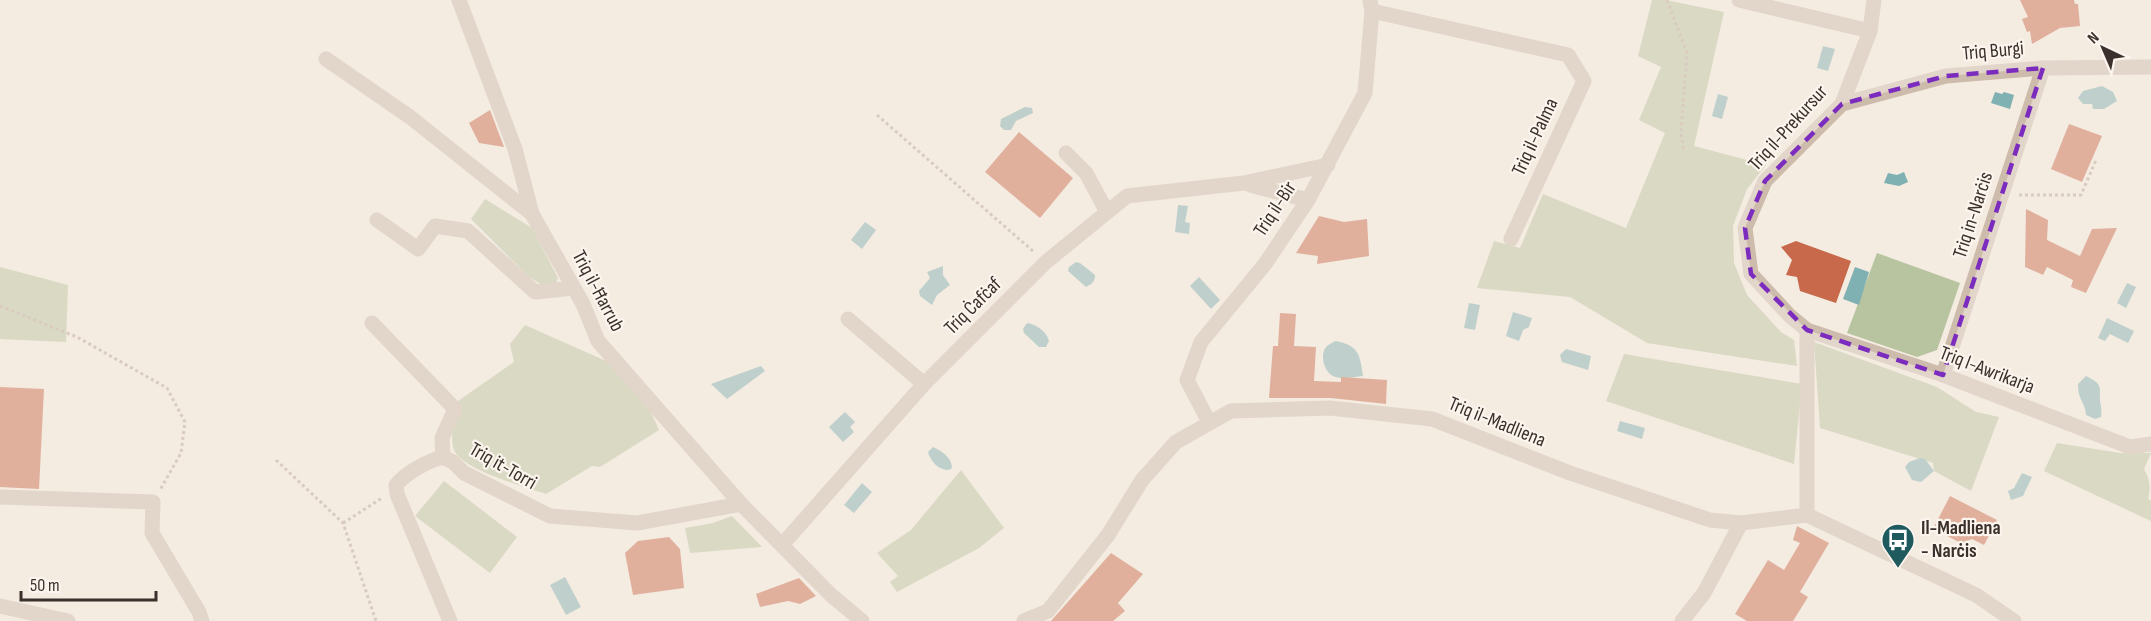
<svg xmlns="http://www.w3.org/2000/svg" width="2151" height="621" font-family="'Sofia Sans Condensed',sans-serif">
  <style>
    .green { fill: #b8c4a0 }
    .water { fill: #7fb0b2 }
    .building { fill: #c8694b }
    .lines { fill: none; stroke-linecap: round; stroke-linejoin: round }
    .path { stroke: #b9a596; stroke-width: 3; stroke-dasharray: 3 3; stroke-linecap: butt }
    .minor { stroke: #cdbbac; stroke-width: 15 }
    .marked { fill: none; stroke: #7b2cbf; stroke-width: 4.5; stroke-dasharray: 12 8; stroke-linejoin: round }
    .labels { text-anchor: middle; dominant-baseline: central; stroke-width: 4.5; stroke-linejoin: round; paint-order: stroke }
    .street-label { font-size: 20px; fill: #3b302b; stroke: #fbf5ee }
    .poi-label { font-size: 20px; font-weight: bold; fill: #3b302b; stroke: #fbf5ee; text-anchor: start }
  </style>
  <rect width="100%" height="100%" fill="#f4ebe1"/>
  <g class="green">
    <path d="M1652 0H1666L1724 12 1694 146 1766 165 1747 189 1733 226 1734 263 1747 295 1781 332 1794 340 1797 366 1647 343 1570 297 1477 288 1494 241 1520 248 1543 194 1626 228 1665 133 1639 120 1661 67 1638 56Z"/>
    <path d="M485 199 532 228 558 278 555 285H542L528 276 471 219Z"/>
    <path d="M1877 253 1960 283 1937 350 1917 357 1847 333Z"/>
    <path d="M0 267 68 285 66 342 0 339Z"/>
    <path d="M525 325 606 361 648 406 659 430 600 467 592 466 546 494C526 487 457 469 453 447 450 432 455 416 458 401L514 362 510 344Z"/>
    <path d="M1814 342 1937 387 1976 412 1999 417 1971 491 1934 471 1933 463 1820 428Z"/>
    <path d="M1624 354 1802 384 1794 464 1606 401Z"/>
    <path d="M2057 443 2120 453H2151L2144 469C2150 480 2151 487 2148 499L2151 501V521L2044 471Z"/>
    <path d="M961 470 1004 528 979 548 897 592 890 582 898 576 877 553 911 530Z"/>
    <path d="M444 481 517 537 490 573 415 516Z"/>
    <path d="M732 516 762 547 690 553 685 528 713 523Z"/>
  </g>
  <g class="water">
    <path d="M1823 46 1835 49 1828 71 1817 68Z"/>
    <path d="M2102 86 2113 92 2117 101 2104 109H2093L2092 104H2083L2078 98 2083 91Z"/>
    <path d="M1995 92 2002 94 2004 92 2014 95 2010 109 1991 103Z"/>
    <path d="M1718 94 1728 97 1722 119 1712 116Z"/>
    <path d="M1025 107 1032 108 1033 113 1016 121 1011 130H1004L1000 126 1001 119Z"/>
    <path d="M1904 172 1908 182 1899 186 1884 183 1888 173 1897 175Z"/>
    <path d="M1178 205 1188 206 1185 222 1190 223 1189 234 1175 232Z"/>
    <path d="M865 222 876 230 862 249 851 240Z"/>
    <path d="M1076 262 1080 263 1095 275C1095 281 1092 284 1086 287L1068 271 1069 267Z"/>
    <path d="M943 266V275L950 285 937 295 932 305 920 296 919 291 930 278 927 272Z"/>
    <path d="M1855 267 1869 272 1859 305 1843 299Z"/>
    <path d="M1199 277 1220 300 1211 309 1190 286Z"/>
    <path d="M2127 283 2136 287 2126 308 2117 303Z"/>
    <path d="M1469 303 1480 305 1475 330 1464 328Z"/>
    <path d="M1513 312 1532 318 1529 327 1523 330 1519 341 1506 336Z"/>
    <path d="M2107 318 2134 331 2128 343 2110 334 2105 341 2098 338Z"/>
    <path d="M1027 323C1036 324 1047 332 1049 341L1046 347H1039L1024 333 1023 329Z"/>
    <path d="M1335 341C1359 345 1360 355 1363 376 1355 377 1341 380 1333 376 1324 372 1319 353 1327 346 1328 345 1334 342 1335 341Z"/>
    <path d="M1566 349 1591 356 1588 370 1562 362 1560 355Z"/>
    <path d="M761 366 765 371 727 399 711 384Z"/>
    <path d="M2086 376C2102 384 2100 385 2100 401 2101 407 2102 410 2101 417L2095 419 2086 415C2085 401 2078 401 2078 384Z"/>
    <path d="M845 412 855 422 850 427 854 432 843 442 829 427Z"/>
    <path d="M1620 421 1645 428 1642 439 1617 431Z"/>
    <path d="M933 447C942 451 952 458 952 468L949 470C938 470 931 462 928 452Z"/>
    <path d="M1920 458 1925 459 1934 471 1921 482 1912 480 1905 467 1909 462Z"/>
    <path d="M2022 473 2032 477 2023 496 2011 500 2008 491 2014 488Z"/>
    <path d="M862 483 872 492 854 513 844 505Z"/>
    <path d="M565 577 581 607 566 615 550 585Z"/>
  </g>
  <g class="building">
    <path d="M2020 0H2074L2075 4H2078L2080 26 2060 28 2032 44 2030 31 2027 32 2022 19 2028 17Z"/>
    <path d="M490 110 504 147 479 143 469 123Z"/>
    <path d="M2069 124 2102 136 2082 182 2051 169Z"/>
    <path d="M1019 132 1073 178 1040 218 985 172Z"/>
    <path d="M2026 209 2048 220 2047 240 2080 256 2092 229 2117 228 2086 293 2071 287 2073 280 2047 267 2043 275 2025 267Z"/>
    <path d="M1319 216 1344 222 1367 219 1369 256 1317 264 1318 256 1296 253Z"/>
    <path d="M1796 241 1851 261 1836 303 1800 291 1797 277 1786 275 1792 260 1781 247Z"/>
    <path d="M1280 313 1296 314 1294 346 1316 347 1314 381 1341 382V377L1387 380 1386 404 1331 398H1269L1273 346H1278Z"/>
    <path d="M0 387 44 389 39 489 0 487Z"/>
    <path d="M1950 496 1997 520 1984 545 1972 539 1961 543 1933 529Z"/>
    <path d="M1797 526 1829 543 1800 592 1808 597 1793 621H1747L1735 614 1768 560 1784 570 1800 543 1793 540Z"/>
    <path d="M669 537 680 549 684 588 633 595 625 553 638 541Z"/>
    <path d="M1111 553 1143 574 1118 603 1125 611 1113 621H1051Z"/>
    <path d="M799 578 816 596 800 604 788 601 760 607 756 594Z"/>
  </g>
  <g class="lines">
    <g class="path">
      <path d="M1667 0 1687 53 1681 132 1684 152"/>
      <path d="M877 115 1034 252"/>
      <path d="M2019 195H2081L2096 160"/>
      <path d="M0 306 77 337 167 388 185 422 181 453 160 490"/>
      <path d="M276 460 343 523 376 621"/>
      <path d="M343 523 382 498"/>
    </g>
    <g class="minor">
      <path d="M459 0 515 149 532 214"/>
      <path d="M1739 0 1870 31"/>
      <path d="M1372 11 1568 55 1584 81 1511 239"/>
      <path d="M326 59 410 117 532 214 583 304 598 341 741 504 831 595 862 621"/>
      <path d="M1842 104 1946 76 2043 68 2151 67"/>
      <path d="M1066 153 1086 173 1107 212"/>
      <path d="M1250 185 1308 200"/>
      <path d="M377 220 418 249 435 226 468 231 535 292 574 288"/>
      <path d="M848 319 924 384"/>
      <path d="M372 323 455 409 442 438 443 457"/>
      <path d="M1807 330 1943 375 2130 447 2151 444"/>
      <path d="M1943 375 2043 68"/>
      <path d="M1209 422 1187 380 1201 342 1265 264 1308 200 1365 93 1372 11 1370 0"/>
      <path d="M0 497 153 502 152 533 199 612 202 621"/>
      <path d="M1807 515V330L1790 316 1751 274 1745 228 1765 181 1842 104 1870 31 1874 0"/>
      <path d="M782 545 924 384 1046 262 1127 196 1244 183 1328 165"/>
      <path d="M0 606 68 621"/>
      <path d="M450 621 397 494 396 485C406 473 427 461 443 457L453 462 464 473 550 516 637 523 741 504"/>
      <path d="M1024 621 1048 611 1108 535 1142 480 1176 442 1231 411 1330 408 1432 419 1570 473 1710 520 1741 523 1807 515 1976 595 2014 621"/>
      <path d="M1682 621 1704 593 1741 523"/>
    </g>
  </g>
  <path d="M0 0H2151V621H0ZM2043 68 1943 375 1807 330 1751 274 1745 228 1765 181 1842 104 1946 76Z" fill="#f4ebe1" fill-opacity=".55" fill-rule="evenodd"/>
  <path class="marked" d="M2043 68 1943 375 1807 330 1751 274 1745 228 1765 181 1842 104 1946 76Z"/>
  <defs>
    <g id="bus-pin" transform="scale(1.725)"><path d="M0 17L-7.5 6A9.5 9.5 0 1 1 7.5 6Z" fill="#1f5a5e" stroke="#fbf5ee"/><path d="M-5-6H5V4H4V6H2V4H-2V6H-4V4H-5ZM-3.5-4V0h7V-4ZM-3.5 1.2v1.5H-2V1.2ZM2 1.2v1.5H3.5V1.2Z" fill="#fff"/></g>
  </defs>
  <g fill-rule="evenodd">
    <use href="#bus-pin" x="1898" y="540"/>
  </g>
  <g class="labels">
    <g class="street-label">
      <text transform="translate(1993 51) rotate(-5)">Triq Burgi</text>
      <text transform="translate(1788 128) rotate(-48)">Triq il-Prekursur</text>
      <text transform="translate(1535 137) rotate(-65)">Triq il-Palma</text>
      <text transform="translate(1275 209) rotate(-57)">Triq il-Bir</text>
      <text transform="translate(1973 215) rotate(-72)">Triq in-Narċis</text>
      <text transform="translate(598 291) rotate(62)">Triq il-Ħarrub</text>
      <text transform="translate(973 306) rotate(-45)">Triq Ċafċaf</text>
      <text transform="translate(1987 370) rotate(21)">Triq l-Awrikarja</text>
      <text transform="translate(1497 422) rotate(22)">Triq il-Madliena</text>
      <text transform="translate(503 466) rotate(30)">Triq it-Torri</text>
    </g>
    <g class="poi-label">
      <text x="1921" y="528">Il-Madliena<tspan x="1921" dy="23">- Narċis</tspan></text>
    </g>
  </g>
  <g transform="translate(2103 48) rotate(316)" stroke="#fbf5ee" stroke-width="4.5" paint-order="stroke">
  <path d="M0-4.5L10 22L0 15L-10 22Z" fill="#3b302b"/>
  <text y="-9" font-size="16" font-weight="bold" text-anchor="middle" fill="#3b302b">N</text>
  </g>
  <path d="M21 591v9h135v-9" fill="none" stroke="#3b302b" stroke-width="3"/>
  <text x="30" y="591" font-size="18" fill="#3b302b" stroke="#fbf5ee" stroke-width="4.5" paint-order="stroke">50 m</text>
</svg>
